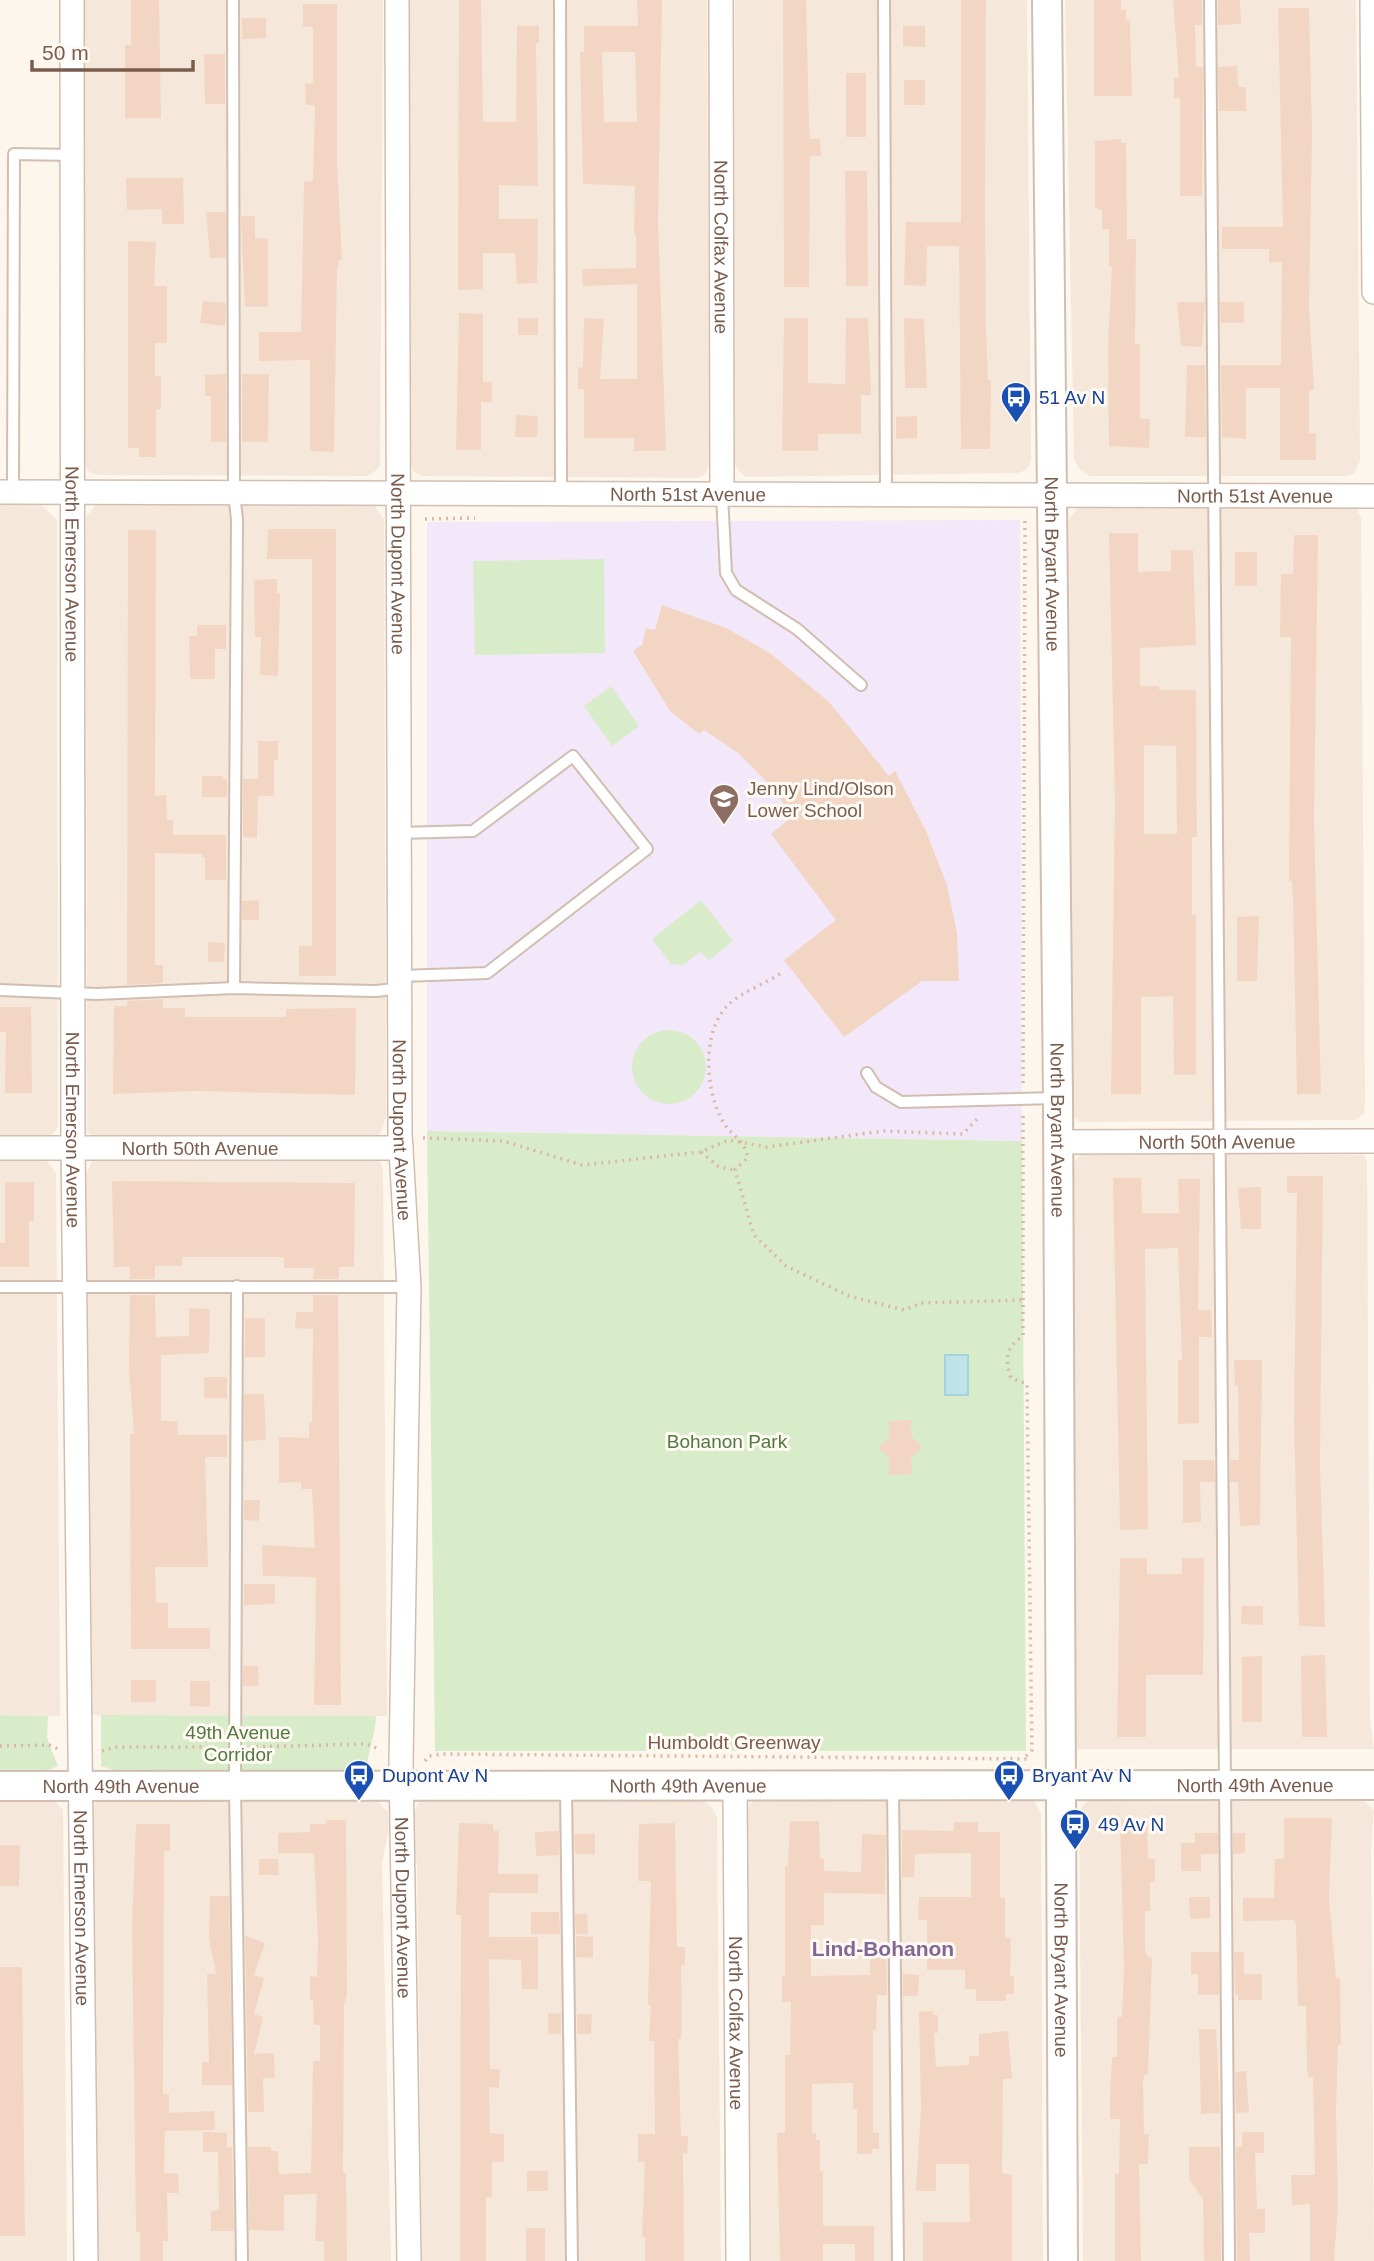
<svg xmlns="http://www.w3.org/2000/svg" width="1374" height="2261" font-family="Helvetica,sans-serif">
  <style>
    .residential { fill: #f5e8da }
    .education { fill: #f3e8fa }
    .green { fill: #d8ecc9 }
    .water { fill: #bfe3e8; stroke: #a5d3da; stroke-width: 2 }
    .building { fill: #f3d5c3; fill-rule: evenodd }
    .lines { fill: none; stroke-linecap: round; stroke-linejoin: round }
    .service-casing { stroke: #d1beb0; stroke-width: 14 }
    .minor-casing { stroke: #d1beb0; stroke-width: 26 }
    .tertiary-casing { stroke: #d1beb0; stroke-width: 32 }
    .path { stroke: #d9b8a5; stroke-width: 3.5; stroke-dasharray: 2 5; stroke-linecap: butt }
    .service { stroke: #fff; stroke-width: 10 }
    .minor { stroke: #fff; stroke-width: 23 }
    .tertiary { stroke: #fff; stroke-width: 28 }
    .labels { text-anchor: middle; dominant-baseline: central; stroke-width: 6; stroke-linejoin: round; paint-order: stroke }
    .street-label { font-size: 19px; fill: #7a5c4d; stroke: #fffaf3 }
    .transit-label { font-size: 19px; fill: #164399; stroke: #fffaf3; text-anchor: start }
    .education-label { font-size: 19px; fill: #785e54; stroke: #fffaf3; text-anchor: start }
    .park-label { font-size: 19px; fill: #537a41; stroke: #fffaf3 }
    .neighbourhood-label { font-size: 21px; font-weight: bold; fill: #846695; stroke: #fffaf3 }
  </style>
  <rect width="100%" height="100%" fill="#fdf6ec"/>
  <g class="residential">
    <path d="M85 0H383L380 466 373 473 367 476 96 475 87 470 83 461Z"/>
    <path d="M409 0H707L709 466 705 474 698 478 422 476 413 471 410 463Z"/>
    <path d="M735 0H1027L1031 461 1026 470 1018 473 746 477 738 470 734 463Z"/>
    <path d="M1065 0H1356L1360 461 1354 473 1349 476H1089L1079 469 1074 459Z"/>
    <path d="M0 505H42L57 520 58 1121 57 1129 43 1142 0 1143Z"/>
    <path d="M96 505 374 506 384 519 386 1117 380 1134 370 1141 93 1137 87 1131 86 517Z"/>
    <path d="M1079 506H1351L1356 508 1361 517 1365 1104 1364 1114 1355 1120 1080 1122 1075 1118 1072 1111 1069 519Z"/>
    <path d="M1082 1153 1364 1155 1367 1162 1370 1719 1374 1749H1077L1072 1165Z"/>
    <path d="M30 1154 44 1157 56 1173 60 1716 0 1715V1160Z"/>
    <path d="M372 1154 380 1161 383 1170 387 1716 87 1715 86 1174 92 1161 105 1155Z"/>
    <path d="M1026 1796 1034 1801 1041 1814 1043 2261H749L745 1814 749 1805 759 1797Z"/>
    <path d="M373 1797 388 1812 389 1828 382 1863 391 2261H95L91 1814 94 1804 99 1799Z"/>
    <path d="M429 1797 699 1798 711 1806 717 1818 721 2261H422L417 1865 410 1825 418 1803Z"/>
    <path d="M0 1798 45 1799 55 1801 63 1810 67 2261H0Z"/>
    <path d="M1093 1798 1362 1799 1374 1810 1371 1848 1374 2261H1083L1079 1817 1082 1806Z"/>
  </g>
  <path class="education" d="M1020 520 1022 1141 427 1131V522Z"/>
  <g class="green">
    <path d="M604 559 605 653 475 655 473 561Z"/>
    <path d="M611 686 639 726 612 746 584 706Z"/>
    <path d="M701 900 733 941 709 960 700 952 683 965 671 964 652 939Z"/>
    <circle cx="669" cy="1067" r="37"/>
    <path d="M427 1131 1022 1141 1026 1751H435Z"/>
    <path d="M0 1715 48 1716 47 1738 58 1766 46 1771H0Z"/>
    <path d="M101 1715 376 1716C376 1736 367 1750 367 1771L113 1770 101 1766Z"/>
  </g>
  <rect class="water" x="945" y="1355" width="23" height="40"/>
  <g class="building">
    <path d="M131 0H159L161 118H125V45H131Z"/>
    <path d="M459 0H481L483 122H516L517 26H539V43H536L538 186 499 185V219H538L537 283 517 284 515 253H483V289L458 290Z"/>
    <path d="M637 0H662L658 222 666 451H634V438H584V389H578V367L583 368 584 318 604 319 600 379H637V284L583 286 582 269 636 268V234H634L635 186 583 184 580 52H584V26H638ZM602 52H635L637 122H604Z"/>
    <path d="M783 0H806L809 124 810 139H820L821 156H810L809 287H784Z"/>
    <path d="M961 0H986L985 206 986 330 988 380H991L990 449H961L959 246H927L926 286 904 285 906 222H961Z"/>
    <path d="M1094 0H1121V10H1126V20H1130L1132 96H1094Z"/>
    <path d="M1173 0H1202V25H1195L1196 67H1203L1202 196H1180V98H1174V78H1179Z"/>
    <path d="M1218 0H1240L1241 24 1218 25Z"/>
    <path d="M303 4H337V162L342 260H339L337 270 334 452 310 451V360L259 361V332H301L304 182 313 181 315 105H306L305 84 313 83V27H303Z"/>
    <path d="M1278 8H1309L1312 134 1309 305 1314 390H1309V433H1316V460H1280V388H1246V439L1222 437 1221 365H1281L1282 262H1269V249H1222V227H1283Z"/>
    <path d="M242 18H266V38L242 39Z"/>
    <path d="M903 26H925V47L903 46Z"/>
    <path d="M204 54H225V104H205Z"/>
    <path d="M1237 66 1238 87H1246V111H1219L1218 67Z"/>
    <rect x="846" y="73" width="20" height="64"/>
    <rect x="904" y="80" width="21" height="25"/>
    <path d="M1121 139V143H1126L1127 239H1136L1135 344H1140V419H1150L1149 448 1109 446 1108 346 1112 267H1109V229H1102V211L1095 207V141Z"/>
    <path d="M845 171H867L868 286H846Z"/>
    <path d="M126 178H183L184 224H162V209L127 210Z"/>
    <path d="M206 212H226V258H210Z"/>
    <path d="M241 216H255V238L268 239V307H245Z"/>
    <path d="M128 241 156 242 154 286H167V343H155V376H161V409H156V457H139V448H128Z"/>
    <path d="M203 301 226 303 225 326 200 323Z"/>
    <path d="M1177 302H1205L1202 347 1181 346Z"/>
    <path d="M1220 302H1244V323H1221Z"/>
    <path d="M459 313 483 314V382H492V402H481V450H456Z"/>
    <rect x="518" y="318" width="20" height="17"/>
    <path d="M784 318H808V383L845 384 846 318H868L871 395H861V434H818V451H782Z"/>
    <path d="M904 318 924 319 927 388H905Z"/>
    <path d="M1187 365H1205L1206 437H1185Z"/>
    <path d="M226 374V442H211V396H205V375Z"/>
    <path d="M242 374H269L268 442H242Z"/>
    <path d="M516 415 538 416 537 437H515Z"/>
    <path d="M917 416V438L896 439V417Z"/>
    <path d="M268 529H336V976H299V946H312V559H267Z"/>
    <path d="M128 530H156L155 796 166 795 167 820H173V835H226V880H205V857H202V854L155 853V965H163V983L127 985Z"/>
    <path d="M1109 533H1138V572L1171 571V550H1193L1196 645 1140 648V686H1159V690H1196L1197 837H1192V915H1196V1075H1174L1173 996 1141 997V1094H1111L1115 801ZM1144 745 1176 746 1177 834H1144Z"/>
    <path d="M1294 535H1318L1314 819 1321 1094H1297L1293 898 1292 881H1289L1291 637H1280L1281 574H1293Z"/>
    <rect x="1235" y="552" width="22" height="34"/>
    <path d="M277 579V593H280L278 676 260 675 261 637H255L254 580Z"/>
    <path d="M662 605 726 628 770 653 829 702 889 776 895 771 926 831 947 885 957 933 959 981H922L844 1037 784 960 836 920 771 834 793 816 767 782 738 753 704 730 699 734 670 711 633 651 642 645 646 628 655 630Z"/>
    <path d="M197 625H226V649H215V679H190L189 636H197Z"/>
    <path d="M258 741H278V760H274V796H258L257 838 243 837V779H258Z"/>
    <path d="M202 776H223V779H227V797H202Z"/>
    <path d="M259 900V920H242V901Z"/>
    <path d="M1259 916 1257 981H1237V917Z"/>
    <path d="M208 942 225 943 224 962H208Z"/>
    <path d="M163 999V1008H185V1017H286V1009L356 1008 355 1095 197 1091 113 1094 114 1006H127V1001Z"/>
    <path d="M0 1007H31L32 1093H5L6 1032H0Z"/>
    <path d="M1287 1176H1323L1320 1461 1325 1627 1299 1626 1294 1421 1297 1193H1287Z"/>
    <path d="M1113 1178H1141L1142 1213H1179L1178 1179H1200L1198 1310H1211L1212 1337H1199V1423L1178 1424V1360H1182L1178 1248 1145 1249 1148 1529 1120 1530Z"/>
    <path d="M112 1181 355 1183 354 1267H339V1279H313L314 1268H284V1257H182V1266H155V1279H130V1267H114Z"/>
    <path d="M5 1182H34V1221H29V1267H0V1243H5Z"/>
    <path d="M1261 1187V1229H1241L1238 1188Z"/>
    <path d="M130 1295H155L156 1337 189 1336V1308L210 1309 209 1353 161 1355V1421H177L178 1435H227V1457H205L208 1567H155L156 1603H168V1628H210V1649H131L130 1434H134L129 1368Z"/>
    <path d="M313 1295H338L341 1705H314L316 1577 263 1576 262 1545 315 1548 312 1489H301V1482L279 1483V1437L309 1438V1422H312L313 1329 295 1328 296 1312H313Z"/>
    <rect x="245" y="1318" width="20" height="39"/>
    <path d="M1234 1360H1262L1260 1525 1240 1526 1238 1482H1230V1460H1239L1238 1386H1235Z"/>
    <rect x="204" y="1377" width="23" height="21"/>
    <path d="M244 1394H264L266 1440 244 1441Z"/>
    <path d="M911 1420V1436L922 1447 911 1458 912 1474 889 1475V1458L878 1448 889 1437V1421Z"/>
    <path d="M1183 1460H1214L1215 1482H1200L1201 1522 1183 1523Z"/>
    <path d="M244 1500H260L259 1521 244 1520Z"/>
    <path d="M1120 1558H1147V1574H1182V1558H1204L1203 1675H1146V1737H1117Z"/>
    <path d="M244 1584H275V1604L244 1605Z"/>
    <path d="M1242 1606H1263V1625L1241 1624Z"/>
    <path d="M1325 1655 1327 1737H1302L1301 1656Z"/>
    <path d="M1262 1656V1722H1242V1657Z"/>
    <path d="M243 1666H258L259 1686H243Z"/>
    <rect x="131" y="1680" width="25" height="22"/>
    <path d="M190 1681H210V1707L190 1706Z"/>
    <path d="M1284 1818H1332L1329 1897 1336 1978H1340L1341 2045H1338L1336 2109 1338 2204 1334 2261H1310V2204L1292 2205 1291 2175H1315L1313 2077H1308L1307 2070 1306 2006H1298L1296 1925 1295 1920 1243 1921V1898H1274L1275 1859H1284Z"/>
    <path d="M1147 1819 1148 1859H1155V1882H1150V1911H1145V1947L1146 1955 1152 1958 1148 2074H1145L1143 2080 1144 2134H1149L1148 2164H1139L1141 2261H1115V2174H1119L1120 2119H1110V2094L1112 2057H1117V2017H1122L1124 1967 1120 1820Z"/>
    <path d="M326 1820H346L347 1995 344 2005 343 2173H346L347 2261H324V2241H315L317 2194 284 2195V2231L249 2230 248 2147H271V2151H278L279 2174 311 2173 313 2061H320V2025H314L313 2000H310V1976L317 1977 318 1939 314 1853H278V1833L310 1832V1824H326Z"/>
    <path d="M790 1821H819L820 1859H824V1871L861 1872 862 1834 886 1835 885 1894 824 1893V1925H811V1976L870 1975V1950H886L887 1995H877L876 2031 873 2030V2133H879V2149H872V2154H857V2109H853V2083L812 2084V2133H816V2140H820V2171H823V2226H874V2261H855V2244H823V2261H780L777 2133H785V2055H790L791 2002H782V1976H785V1866H788Z"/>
    <path d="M954 1822H978V1832H1000V1898H1005V1938H1011L1010 1976H1014V1994H1006V2001H976V1989H965V1970H927V1920H918L919 1897H971V1853L915 1854 914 1877H902V1830L954 1831Z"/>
    <path d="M459 1823 493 1824V1831H499L498 1874H538V1893H489V1937H538V1989H522L521 1960 489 1959 490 2069H500L499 2088 489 2087 490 2133 504 2134V2162H492V2197H486V2261H460L461 1915H456Z"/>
    <path d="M675 1823 677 1947H685V1965H681L682 2022 681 2039H678L681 2136H688L687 2154 683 2153 684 2261H645V2237H642L645 2162H638V2134H655L654 2041H649L651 2005H648L651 1881H638L639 1824Z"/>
    <path d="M136 1824H170V1851H164L163 2094H169V2113L214 2111 215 2130 165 2131 164 2173H178L179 2193H167L168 2241H163V2261H140V2231L136 2232 132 1925Z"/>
    <path d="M559 1831V1855L536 1856 535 1832Z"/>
    <path d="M1195 1833H1218V1854H1201V1871H1181V1843H1195Z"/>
    <path d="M1233 1833H1245V1853L1233 1854Z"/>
    <path d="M574 1834H595V1854H575Z"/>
    <path d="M0 1845H20L19 1886H0Z"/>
    <path d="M259 1859H278L279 1875H259Z"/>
    <path d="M210 1896H229L232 2085H202V2062H209L207 1974H216L209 1939Z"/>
    <path d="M1189 1897H1210V1918L1190 1919Z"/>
    <path d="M531 1912H559L560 1934H531Z"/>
    <path d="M575 1914H587L588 1934H576Z"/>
    <path d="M245 1936 265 1943 254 1975 264 1978 254 2014 263 2017 254 2054 274 2053 275 2078H263L264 2112H248Z"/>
    <path d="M576 1936 593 1937V1958L576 1957Z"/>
    <path d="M1191 1952H1219V1995H1198V1974H1191Z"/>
    <path d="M1234 1952H1244V1974H1262V2000H1238V1995H1235Z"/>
    <path d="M0 1967H22L25 2236H0Z"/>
    <path d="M903 1974 919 1975 918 1996H903Z"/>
    <path d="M933 2011V2015H938V2033H934L936 2067 969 2065V2056H979V2034L1008 2031 1012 2079H1003L1002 2173 1012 2175V2261H923V2222H970L969 2164H936V2191H916L921 2109 919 2012Z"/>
    <path d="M548 2013 561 2014V2034H548Z"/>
    <path d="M577 2014H592L591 2034H577Z"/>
    <path d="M1199 2029H1216L1220 2113 1201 2114Z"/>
    <path d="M1246 2071 1249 2112 1236 2113 1235 2072Z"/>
    <path d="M203 2132 227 2133V2148L232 2147 234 2231H211V2211L219 2210 218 2152H203Z"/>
    <path d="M1242 2132H1264V2153H1255L1257 2209H1265V2233H1249L1250 2261H1237L1236 2147H1242Z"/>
    <path d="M1189 2147H1220L1221 2261H1204L1203 2199 1189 2179Z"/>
    <rect x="527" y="2171" width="21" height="20"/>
    <rect x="526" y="2228" width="19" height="33"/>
  </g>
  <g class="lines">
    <g class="service-casing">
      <g id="service">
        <path d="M233 0 234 492 237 520 234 988"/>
        <path d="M560 0 561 494"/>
        <path d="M884 0 886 495"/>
        <path d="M1210 0 1229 2261"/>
        <path d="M13 492 14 154 73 155"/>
        <path d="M722 495 726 573 736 590 797 629 861 685"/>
        <path d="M399 833 473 831 573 756 647 849 487 973 401 976"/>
        <path d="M0 990 97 994 234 988 376 991 402 988"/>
        <path d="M867 1073 876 1087 901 1102 1056 1098"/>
        <path d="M237 1286 235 1785 242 2261"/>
        <path d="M0 1287H409"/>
        <path d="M566 1788 572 2261"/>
        <path d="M893 1788 898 2261"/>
      </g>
    </g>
    <g class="minor-casing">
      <g id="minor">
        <path id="s1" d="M72 0 73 1147 86 2261"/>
        <path id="s2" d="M397 0 400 1133 409 1287 401 1763 409 2261"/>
        <path id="s3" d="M721 0 722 495"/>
        <path d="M1372 0 1374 292"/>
        <path id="s4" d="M0 492 1374 496"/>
        <path id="s5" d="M1059 1142 1374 1141"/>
        <path id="s6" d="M0 1148H401"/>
        <path id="s7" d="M735 1785 738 2261"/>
      </g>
    </g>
    <g class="tertiary-casing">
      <g id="tertiary">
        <path id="s8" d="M1047 0 1058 1098 1063 2261"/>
        <path id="s9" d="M0 1786 1374 1785"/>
      </g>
    </g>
    <g class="path">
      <path d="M425 519 475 518"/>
      <path d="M780 974C764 984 742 992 728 1005 702 1031 705 1087 721 1118 728 1134 744 1139 748 1157L735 1170 754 1235 786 1266 849 1296 904 1310 921 1303 1023 1300"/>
      <path d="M1023 1083 1025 517"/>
      <path d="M1023 1116V1336C1005 1348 1005 1359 1011 1378L1027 1384 1032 1750 1024 1758"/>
      <path d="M423 1138 503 1141 582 1165 701 1152 728 1140 767 1147 883 1131 963 1134 980 1116"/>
      <path d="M701 1152 719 1167 735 1170"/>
      <path d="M0 1746 49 1745 58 1749"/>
      <path d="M249 1747 366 1744 379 1749"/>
      <path d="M102 1751 115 1747H220"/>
      <path d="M425 1761 429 1756 442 1754 1027 1759"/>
    </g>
    <use href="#service" class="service"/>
    <use href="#minor" class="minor"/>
    <use href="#tertiary" class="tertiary"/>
  </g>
  <defs>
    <g id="bus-pin" transform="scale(1.575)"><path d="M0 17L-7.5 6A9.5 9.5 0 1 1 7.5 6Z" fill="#1a4fb4" stroke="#fffaf3"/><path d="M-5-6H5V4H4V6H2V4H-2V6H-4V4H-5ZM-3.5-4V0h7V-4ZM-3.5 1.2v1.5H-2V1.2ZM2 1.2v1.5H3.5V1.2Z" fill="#fff"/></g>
    <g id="school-pin" transform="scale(1.575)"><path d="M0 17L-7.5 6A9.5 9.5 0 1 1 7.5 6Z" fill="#8d6e63" stroke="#fffaf3"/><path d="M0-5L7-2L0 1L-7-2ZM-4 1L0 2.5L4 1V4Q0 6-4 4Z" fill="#fff"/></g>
  </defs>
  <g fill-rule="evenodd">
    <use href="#bus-pin" x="1016" y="397"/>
    <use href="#school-pin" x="724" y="799"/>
    <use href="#bus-pin" x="359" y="1775"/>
    <use href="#bus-pin" x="1009" y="1775"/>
    <use href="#bus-pin" x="1075" y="1824"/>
  </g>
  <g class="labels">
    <g class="street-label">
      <text stroke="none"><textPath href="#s3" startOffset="247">North Colfax Avenue</textPath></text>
      <text stroke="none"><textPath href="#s4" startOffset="688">North 51st Avenue</textPath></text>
      <text stroke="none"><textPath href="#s4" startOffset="1255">North 51st Avenue</textPath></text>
      <text stroke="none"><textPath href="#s1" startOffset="564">North Emerson Avenue</textPath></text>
      <text stroke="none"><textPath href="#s2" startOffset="564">North Dupont Avenue</textPath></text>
      <text stroke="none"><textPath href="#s8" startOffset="564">North Bryant Avenue</textPath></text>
      <text stroke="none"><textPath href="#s8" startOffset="1130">North Bryant Avenue</textPath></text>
      <text stroke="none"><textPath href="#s1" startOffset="1130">North Emerson Avenue</textPath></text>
      <text stroke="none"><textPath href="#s2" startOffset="1130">North Dupont Avenue</textPath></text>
      <text stroke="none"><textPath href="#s5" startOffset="158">North 50th Avenue</textPath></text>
      <text stroke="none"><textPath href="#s6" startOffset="200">North 50th Avenue</textPath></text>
      <text x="734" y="1742">Humboldt Greenway</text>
      <text stroke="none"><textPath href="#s9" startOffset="688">North 49th Avenue</textPath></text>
      <text stroke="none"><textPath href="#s9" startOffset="1255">North 49th Avenue</textPath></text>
      <text stroke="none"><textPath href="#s9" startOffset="121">North 49th Avenue</textPath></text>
      <text stroke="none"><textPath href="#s1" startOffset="1908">North Emerson Avenue</textPath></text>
      <text stroke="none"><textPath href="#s2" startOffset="1908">North Dupont Avenue</textPath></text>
      <text stroke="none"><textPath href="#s8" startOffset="1970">North Bryant Avenue</textPath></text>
      <text stroke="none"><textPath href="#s7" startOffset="238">North Colfax Avenue</textPath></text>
    </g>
    <g class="transit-label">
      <text x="1039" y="397">51 Av N</text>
      <text x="382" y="1775">Dupont Av N</text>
      <text x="1032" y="1775">Bryant Av N</text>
      <text x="1098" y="1824">49 Av N</text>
    </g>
    <g class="education-label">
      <text x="747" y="788">Jenny Lind/Olson<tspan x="747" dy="22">Lower School</tspan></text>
    </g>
    <g class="park-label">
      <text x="727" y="1441">Bohanon Park</text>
      <text x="238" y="1732">49th Avenue<tspan x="238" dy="22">Corridor</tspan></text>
    </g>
    <g class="neighbourhood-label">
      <text x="883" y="1948">Lind-Bohanon</text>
    </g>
  </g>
  <path d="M32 60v10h161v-10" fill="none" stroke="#7a5c4d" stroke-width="3.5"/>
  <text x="42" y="60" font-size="21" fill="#7a5c4d" stroke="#fffaf3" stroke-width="5" paint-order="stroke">50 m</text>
</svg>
